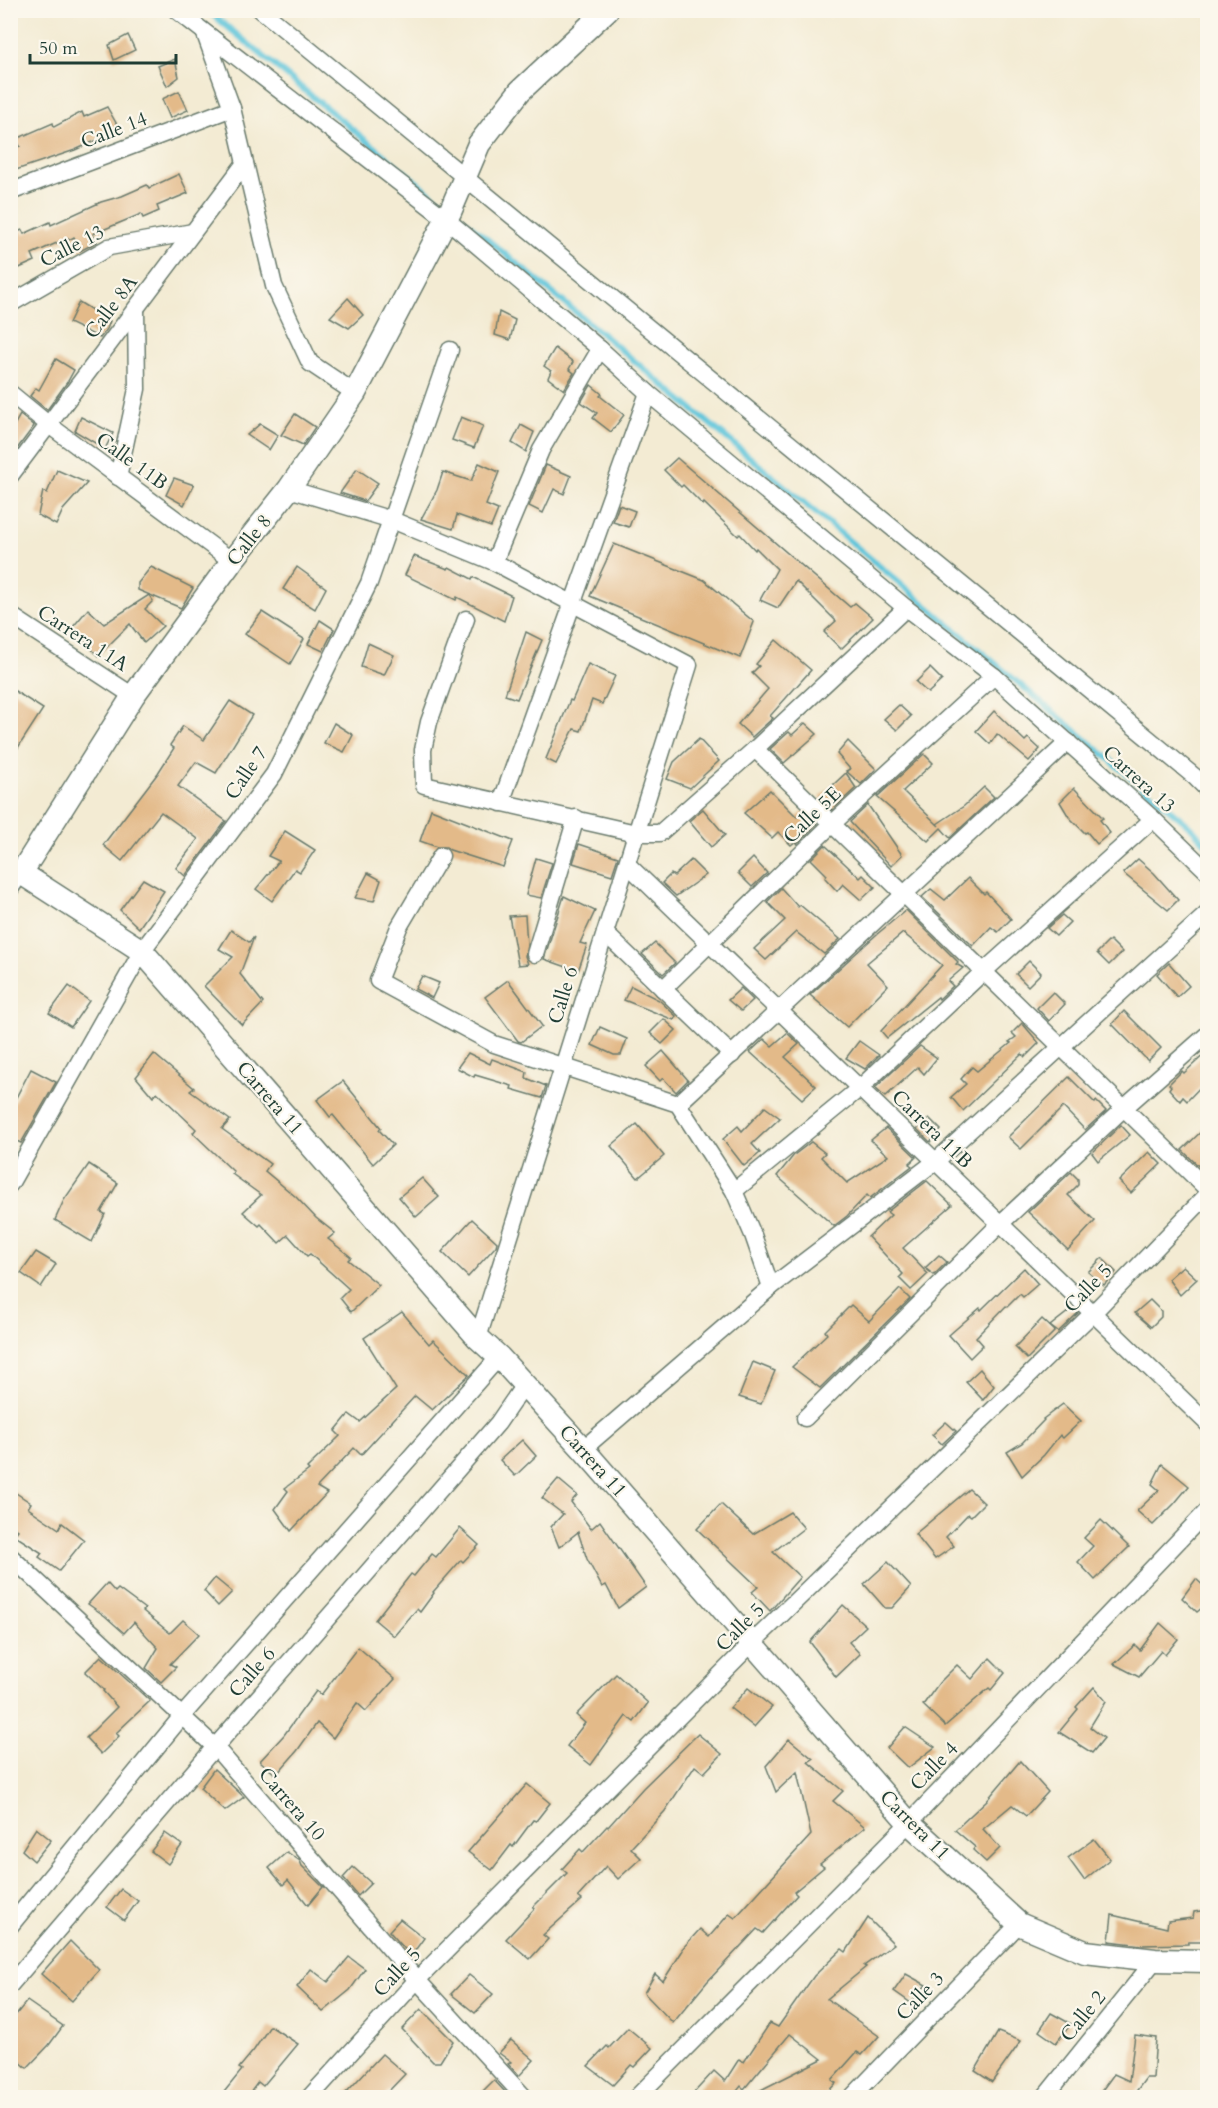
<svg xmlns="http://www.w3.org/2000/svg" width="1218" height="2108" font-family="Cardo,serif">
  <style>
    .lines { fill: none; stroke-linecap: round; stroke-linejoin: round }
    .stream { stroke: #5dc5da; stroke-width: 6 }
    .building { fill: #e3ba89 }
    .street-casing { stroke: #697a6c; stroke-width: 19 }
    .secondary-casing { stroke: #697a6c; stroke-width: 25 }
    .street { stroke: #fff; stroke-width: 16 }
    .secondary { stroke: #fff; stroke-width: 22 }
    .labels { text-anchor: middle; dominant-baseline: central; stroke-width: 4.5; stroke-linejoin: round; paint-order: stroke }
    .street-label { font-size: 20px; fill: #1f3d34; stroke: #fbf7ec }
  </style>
  <rect width="100%" height="100%" fill="#fbf7ec"/>
  <filter id="ink" filterUnits="userSpaceOnUse"><feTurbulence type="fractalNoise" baseFrequency=".0167" numOctaves="2"/><feDisplacementMap in="SourceGraphic" scale="12" xChannelSelector="R" yChannelSelector="G"/><feConvolveMatrix kernelMatrix="1 2 1 2 8 2 1 2 1" color-interpolation-filters="sRGB"/></filter>
  <filter id="wash" filterUnits="userSpaceOnUse"><feTurbulence type="fractalNoise" baseFrequency=".008" numOctaves="4" result="noise"/><feDisplacementMap in="SourceGraphic" scale="24" xChannelSelector="R" yChannelSelector="G"/><feGaussianBlur stdDeviation="1.35" result="paint"/><feColorMatrix in="noise" values="0 0 0 0 0 0 0 0 0 0 0 0 0 0 0 0 0 1.4 0 .05"/><feComposite in="paint" operator="in"/></filter>
  <g filter="url(#wash)">
    <rect width="100%" height="100%" fill="#f3ebd3"/>
    <g class="lines">
      <g class="stream">
        <path d="M207 10 447 207"/>
        <path d="M455 213C703 415 946 624 1192 828L1208 846"/>
      </g>
    </g>
    <g id="blocks">
      <g class="building">
        <path d="M128 35 135 50 114 60 109 45Z"/>
        <path d="M175 59 179 77 167 86 158 66Z"/>
        <path d="M179 91 188 110 170 118 162 99Z"/>
        <path d="M107 107 120 130 75 150 10 172V150L20 146 16 139 53 123 54 127 82 112 84 117Z"/>
        <path d="M179 174 188 193 157 206 159 211 143 218 141 214 93 234 97 242 80 251 74 237 69 240 68 238 32 254 35 261 10 272V235L22 230 24 234 50 222 51 225 101 202 122 196 147 185 149 188Z"/>
        <path d="M348 298 363 315 349 328 330 317Z"/>
        <path d="M79 302 110 321 107 329 100 338 69 323Z"/>
        <path d="M499 312 515 320 510 340 495 335Z"/>
        <path d="M555 348 573 362 569 369 574 373 564 390 548 378 551 371 544 366Z"/>
        <path d="M56 359 74 370 68 381 47 410 30 396 36 388 39 390Z"/>
        <path d="M591 385 602 394 600 396 624 415 611 432 593 418 597 413 581 402Z"/>
        <path d="M295 414 315 427 303 445 281 435Z"/>
        <path d="M20 415 34 426 11 457 10 433Z"/>
        <path d="M81 417 113 433 105 449 75 431Z"/>
        <path d="M461 417 483 426 474 448 452 440Z"/>
        <path d="M260 424 278 435 269 450 247 435Z"/>
        <path d="M521 425 534 432 526 452 512 443Z"/>
        <path d="M677 458 850 607 855 603 873 618 841 649 824 632 836 621 796 581 778 608 760 600 777 569 756 548 755 550 740 534 738 536 704 503 703 505 683 485 681 487 664 470Z"/>
        <path d="M479 463 499 472 486 505 498 510 491 527 457 515 453 529 421 519 437 490 443 472 471 481Z"/>
        <path d="M546 465 571 476 564 494 554 489 543 513 529 506Z"/>
        <path d="M357 469 378 483 365 501 340 493Z"/>
        <path d="M57 470 87 483 63 510 56 525 38 515 43 491 47 493Z"/>
        <path d="M174 478 194 485 184 505 166 495Z"/>
        <path d="M619 505 635 511 629 527 613 522Z"/>
        <path d="M614 544 704 580 754 622 740 658 590 596Z"/>
        <path d="M414 556 448 569 449 567 472 579 473 577 512 596 504 621 457 597 456 600 405 575Z"/>
        <path d="M151 567 193 588 181 608 138 590V583Z"/>
        <path d="M297 567 326 588 315 609 283 589Z"/>
        <path d="M149 595 153 601 145 609 163 626 144 643 130 624 98 656 72 628 88 609 104 624Z"/>
        <path d="M262 612 304 639 290 664 245 634Z"/>
        <path d="M320 620 334 629 323 651 308 644Z"/>
        <path d="M526 632 542 640 517 699 505 695Z"/>
        <path d="M776 640 811 670 770 716 773 718 752 737 738 724 768 689 752 673 759 666 756 664Z"/>
        <path d="M368 643 394 655 384 675 361 667Z"/>
        <path d="M588 664 615 676 602 704 592 700 581 731 574 729 556 764 546 759 570 700 572 701Z"/>
        <path d="M930 668 942 680 928 693 916 682Z"/>
        <path d="M10 688 43 709 10 760Z"/>
        <path d="M230 701 252 715 216 773 196 762 178 786 226 821 185 876 176 868 198 839 161 812 122 861 103 845 158 773 174 748 170 745 183 726 204 740Z"/>
        <path d="M899 705 911 716 897 730 884 719Z"/>
        <path d="M994 711 1025 741 1028 738 1040 749 1029 761 997 734 990 744 976 731Z"/>
        <path d="M334 723 353 735 344 752 324 743Z"/>
        <path d="M805 723 817 734 784 763 770 749 789 732 792 735Z"/>
        <path d="M699 739 719 761 690 788 667 779 674 762Z"/>
        <path d="M848 741 876 769 861 784 846 771 850 769 837 754Z"/>
        <path d="M924 754 933 763 903 791 939 826 937 824 964 806 984 787 994 797 950 838 941 828 928 841 877 797Z"/>
        <path d="M846 773 856 788 832 810 820 797Z"/>
        <path d="M1074 788 1103 818 1100 820 1110 833 1097 844 1087 832 1085 833 1069 817 1060 802Z"/>
        <path d="M770 790 797 817 804 812 817 824 797 844 795 842 791 845 778 832 772 838 744 813Z"/>
        <path d="M868 805 902 855 891 866 850 822Z"/>
        <path d="M431 809 513 841 503 867 450 850 446 847H437L420 841Z"/>
        <path d="M703 809 725 835 711 847 689 821Z"/>
        <path d="M285 831 315 850 300 872 295 869 272 901 256 889 279 861 268 856Z"/>
        <path d="M579 844 618 857 612 875 573 863Z"/>
        <path d="M825 845 860 878 863 875 875 887 861 900 843 884 837 891 825 878 827 875 811 859Z"/>
        <path d="M536 858 552 863 541 898 526 895Z"/>
        <path d="M753 858 767 873 752 887 738 873Z"/>
        <path d="M1138 859 1154 873 1178 900 1168 910 1123 873Z"/>
        <path d="M691 860 706 875 676 896 662 883 671 874 674 876Z"/>
        <path d="M368 873 381 880 374 901 355 898Z"/>
        <path d="M968 878 984 894 986 892 1011 919 998 932 991 927 973 946 922 897 931 889 945 900Z"/>
        <path d="M143 879 164 891 139 928 120 910Z"/>
        <path d="M781 888 798 907 800 905 840 939 824 954 796 932 766 960 754 949 785 920 767 902Z"/>
        <path d="M564 896 595 911 580 943 587 945 578 971 544 959Z"/>
        <path d="M906 910 958 962 956 964 963 968 948 981 953 986 939 999 938 997 887 1038 881 1031 942 965 903 933 867 963 888 985 847 1027 810 995 876 935Z"/>
        <path d="M525 915 527 945 525 956 528 964 518 965 509 916Z"/>
        <path d="M1062 915 1070 922 1056 936 1047 928Z"/>
        <path d="M231 930 249 942 254 937 240 974 263 1003 242 1025 204 986 233 957 219 949Z"/>
        <path d="M1110 940 1122 952 1109 965 1097 953Z"/>
        <path d="M655 943 675 963 663 974 642 954Z"/>
        <path d="M1029 961 1041 973 1028 986 1016 974Z"/>
        <path d="M1169 963 1189 986 1177 997 1157 974Z"/>
        <path d="M422 976 439 983 432 998 415 989Z"/>
        <path d="M508 980 542 1026 521 1042 518 1041 485 997Z"/>
        <path d="M69 986 89 1001 71 1027 49 1013Z"/>
        <path d="M631 986 659 1000 676 1016 674 1020 624 1000Z"/>
        <path d="M741 988 753 1000 741 1011 728 1000Z"/>
        <path d="M1053 992 1065 1004 1049 1021 1037 1008Z"/>
        <path d="M1124 1011 1161 1048 1148 1061 1112 1024Z"/>
        <path d="M664 1019 676 1030 662 1044 650 1033Z"/>
        <path d="M1022 1023 1039 1043 1025 1057 1022 1054 963 1111 951 1097 966 1084 961 1079 972 1067 977 1071 1011 1043 1009 1042 1016 1037 1012 1033Z"/>
        <path d="M600 1027 627 1039 621 1055H614L592 1045Z"/>
        <path d="M787 1033 799 1044 785 1057 816 1086 802 1099 750 1052 764 1039 772 1046Z"/>
        <path d="M859 1041 879 1055 865 1069 846 1058Z"/>
        <path d="M920 1046 937 1058 924 1074 918 1067 885 1097 875 1088Z"/>
        <path d="M663 1051 688 1080 676 1092 663 1078 660 1081 646 1066Z"/>
        <path d="M1208 1051V1079L1187 1101 1183 1097 1180 1101 1169 1089 1171 1086 1169 1084 1182 1071 1184 1073Z"/>
        <path d="M468 1053 490 1064 492 1059 527 1072 526 1078 546 1086 542 1098 511 1089 512 1086 475 1075 474 1077 457 1068Z"/>
        <path d="M154 1054 194 1088 190 1091 230 1120 222 1129 270 1164 265 1171 296 1197 316 1218 335 1233 328 1239 351 1257 348 1260 379 1285 351 1312 340 1298 349 1289 310 1254 307 1256 288 1235 279 1243 261 1224 259 1226 243 1212 261 1195 232 1174 234 1172 193 1133 196 1129 157 1092 153 1097 136 1077Z"/>
        <path d="M31 1069 56 1082 21 1143 10 1138V1109Z"/>
        <path d="M1069 1077 1095 1103 1096 1101 1106 1111 1085 1130 1063 1107 1021 1149 1008 1137Z"/>
        <path d="M343 1081 381 1128 379 1130 393 1145 373 1164 333 1115 330 1117 317 1100Z"/>
        <path d="M765 1107 780 1118 752 1144 760 1153 744 1166 723 1139 738 1126 742 1131Z"/>
        <path d="M929 1118 941 1130 930 1142 917 1129Z"/>
        <path d="M637 1124 664 1156 638 1178 611 1146Z"/>
        <path d="M1121 1125 1130 1135 1098 1161 1092 1153Z"/>
        <path d="M1208 1125V1175L1182 1150Z"/>
        <path d="M886 1128 916 1157 909 1164 912 1166 870 1198 867 1195 847 1216 834 1226 777 1176 794 1155 811 1142 825 1153 821 1157 847 1183 888 1156 871 1140Z"/>
        <path d="M1149 1152 1161 1164 1131 1193 1119 1181Z"/>
        <path d="M89 1164 118 1183 101 1212 105 1214 92 1242 55 1220 64 1200Z"/>
        <path d="M1071 1172 1078 1179V1185L1068 1195 1095 1221 1068 1250 1028 1212Z"/>
        <path d="M422 1178 439 1197 416 1217 399 1197Z"/>
        <path d="M927 1181 952 1205 903 1248 928 1274 911 1290 899 1278 903 1274 868 1237 891 1215 887 1212Z"/>
        <path d="M472 1219 497 1242 496 1246 468 1277 442 1252Z"/>
        <path d="M36 1252 56 1264 41 1287 21 1273Z"/>
        <path d="M939 1255 947 1262 934 1275 925 1268Z"/>
        <path d="M1102 1258 1116 1272 1104 1285 1088 1272Z"/>
        <path d="M1183 1266 1197 1279 1180 1295 1168 1279Z"/>
        <path d="M1024 1268 1038 1284 1023 1297 1020 1294 1007 1307 1006 1306 976 1337 983 1345 970 1358 949 1335 980 1308 981 1310Z"/>
        <path d="M900 1289 910 1299 820 1388 792 1367 827 1334 825 1331 851 1305 869 1321Z"/>
        <path d="M1150 1300 1161 1311V1317L1151 1327 1135 1313Z"/>
        <path d="M1073 1308 1078 1313 1058 1332 1050 1326Z"/>
        <path d="M402 1312 429 1344 433 1340 469 1375 432 1410 415 1396 361 1455 354 1448 317 1487 327 1493 291 1531 275 1509 288 1491 285 1488 309 1470 307 1468 340 1436 335 1431 349 1414 360 1422 396 1389 364 1338Z"/>
        <path d="M1042 1319 1055 1331 1027 1359 1015 1347Z"/>
        <path d="M753 1362 775 1371 761 1404 739 1397Z"/>
        <path d="M980 1369 994 1386 983 1400 966 1382Z"/>
        <path d="M1063 1404 1081 1421 1063 1438 1060 1435 1044 1455 1022 1476 1007 1452 1022 1443 1044 1420 1043 1419Z"/>
        <path d="M946 1422 956 1431 942 1444 932 1435Z"/>
        <path d="M522 1440 536 1456 515 1476 500 1460Z"/>
        <path d="M1162 1464 1189 1486 1174 1504 1153 1525 1137 1511 1159 1490 1152 1484Z"/>
        <path d="M558 1479 577 1495 571 1502 591 1529 600 1521 646 1587 618 1608 606 1585 602 1587 587 1559 578 1532 559 1547 551 1527 563 1514 542 1498Z"/>
        <path d="M10 1489 31 1503 28 1508 59 1529 62 1523 84 1540 59 1571 39 1557 42 1553 14 1535 18 1530 13 1527 10 1531Z"/>
        <path d="M969 1489 984 1503 971 1516 968 1514 946 1537 954 1546 935 1559 915 1534Z"/>
        <path d="M721 1504 753 1534 790 1512 804 1528 773 1552 800 1577 770 1611 752 1592 758 1587 697 1529Z"/>
        <path d="M1101 1520 1129 1547 1095 1580 1078 1562 1093 1546 1084 1538Z"/>
        <path d="M460 1528 479 1545 463 1562 461 1560 433 1592 434 1593 420 1612 417 1609 394 1636 375 1620 411 1574 414 1576 432 1554 436 1557Z"/>
        <path d="M888 1562 911 1587 892 1608H885L864 1584Z"/>
        <path d="M215 1578 232 1592 218 1606 204 1591Z"/>
        <path d="M1196 1579 1208 1590V1603L1197 1612 1182 1598Z"/>
        <path d="M107 1583 115 1592 118 1589 145 1609 143 1611 170 1633 183 1620 199 1634 170 1664 176 1667 161 1682 146 1668 158 1648 134 1622 124 1633 105 1616 88 1604Z"/>
        <path d="M843 1605 866 1626 849 1642 860 1654 836 1677 810 1642Z"/>
        <path d="M1160 1623 1178 1639 1165 1655 1161 1651 1139 1677 1114 1664 1135 1645 1140 1650Z"/>
        <path d="M358 1647 395 1679 366 1711 357 1703 333 1738 317 1723 297 1751 276 1775 260 1761 284 1735 316 1691 321 1695Z"/>
        <path d="M101 1656 150 1701 116 1733 119 1736 101 1754 86 1738 117 1707 103 1691 104 1690 85 1672Z"/>
        <path d="M990 1658 1005 1673 991 1690 989 1688 945 1726 923 1705 939 1683 957 1665 972 1679Z"/>
        <path d="M616 1674 648 1703 634 1722 626 1716 591 1765 567 1746 585 1723 576 1715Z"/>
        <path d="M1094 1687 1106 1701 1090 1727 1104 1738 1092 1753 1059 1732 1078 1709 1076 1707Z"/>
        <path d="M748 1688 772 1707 754 1727 730 1708Z"/>
        <path d="M905 1727 935 1747 908 1768 887 1748Z"/>
        <path d="M698 1734 722 1754 704 1773 695 1766 665 1811 631 1848 641 1858 618 1879 606 1866 578 1897 582 1900 543 1935 548 1939 530 1959 506 1939 535 1908 533 1907 567 1873 562 1869 580 1849 583 1852 607 1826 608 1827 643 1788Z"/>
        <path d="M789 1739 813 1759 808 1762 843 1791 833 1801 865 1827 820 1864 824 1867 794 1892 797 1895 763 1933 757 1929 707 1982 673 2023 644 1993 655 1974 663 1981 683 1950 682 1949 700 1929 709 1937 729 1914 735 1918 811 1835 797 1772 776 1792 766 1766Z"/>
        <path d="M1020 1761 1048 1792 1026 1816 1012 1805 983 1829 1000 1848 986 1862 973 1850 975 1847 955 1830 987 1800Z"/>
        <path d="M214 1769 244 1797 225 1811 200 1788Z"/>
        <path d="M527 1784 550 1803 536 1821 533 1820 513 1847 511 1845 492 1870 468 1852Z"/>
        <path d="M36 1828 51 1840 34 1861 22 1850Z"/>
        <path d="M165 1833 182 1845 168 1864 151 1851Z"/>
        <path d="M1094 1839 1110 1859 1084 1880 1068 1858Z"/>
        <path d="M287 1852 300 1861 302 1866 323 1887 308 1905 288 1880 283 1885 269 1868Z"/>
        <path d="M353 1867 371 1883 358 1896 343 1878Z"/>
        <path d="M121 1889 138 1901 124 1920 107 1907Z"/>
        <path d="M1208 1910V1942H1188V1944L1142 1945 1109 1941 1112 1915 1167 1928 1168 1921 1193 1918 1194 1912Z"/>
        <path d="M868 1918 894 1944 864 1966 866 1967 827 1999 879 2036 862 2055 857 2052 832 2080 836 2083 823 2097H747L822 2059 790 2034 744 2089 741 2086 737 2091 745 2097H690L714 2071 725 2081 739 2059 744 2062 770 2023 778 2027 814 1976 842 1949 846 1952Z"/>
        <path d="M400 1919 424 1938 411 1956 389 1931Z"/>
        <path d="M70 1941 99 1970 72 2001 41 1974Z"/>
        <path d="M349 1957 365 1969 350 1990 323 2012 297 1987 311 1969 328 1982Z"/>
        <path d="M906 1974 926 1985 911 2003 894 1991Z"/>
        <path d="M469 1975 493 1994 475 2013 451 1994Z"/>
        <path d="M27 2001 63 2026 49 2045 27 2068 10 2053V2022Z"/>
        <path d="M421 2009 453 2041 440 2062H433L402 2029Z"/>
        <path d="M1051 2013 1071 2024 1056 2043 1039 2031Z"/>
        <path d="M270 2026 298 2044 263 2086 258 2082 247 2097H220L242 2070 239 2068 254 2050Z"/>
        <path d="M628 2028 652 2048 634 2067 631 2065 613 2085 588 2066 607 2046 609 2048Z"/>
        <path d="M998 2032 1021 2041 992 2082 975 2071Z"/>
        <path d="M1135 2035 1156 2038 1153 2078H1146L1132 2097H1097L1114 2074 1129 2081Z"/>
        <path d="M511 2040 534 2060 519 2076 508 2064 511 2062 499 2053Z"/>
        <path d="M382 2054 405 2074 383 2097H342Z"/>
        <path d="M494 2080 505 2092 500 2097H477Z"/>
      </g>
    </g>
  </g>
  <g filter="url(#ink)">
    <use href="#blocks" fill-opacity="0" stroke="#697a6c" stroke-width="1.5"/>
    <g class="lines">
      <g class="street-casing">
        <g id="street">
          <path d="M176 10 446 219 600 349 648 393 906 608 994 676 1153 819 1208 872"/>
          <path d="M261 10C572 267 885 520 1195 777L1208 790"/>
          <path d="M205 34 232 108 274 286 310 363 355 393"/>
          <path d="M10 192 232 108"/>
          <path d="M10 304 109 247 193 232"/>
          <path d="M10 393 49 425 232 561"/>
          <path d="M10 476 245 163"/>
          <path d="M118 477 137 389 136 309"/>
          <path d="M289 489 392 520 494 562 689 665 478 1338"/>
          <path d="M494 562 541 450 600 349"/>
          <path d="M10 615 133 696"/>
          <path d="M466 619 429 722 423 750 424 785 636 833H660L755 749 906 608"/>
          <path d="M755 749 1208 1190"/>
          <path d="M501 803 648 393"/>
          <path d="M441 856 399 927 378 981 494 1044 678 1104 734 1191 753 1235 771 1287"/>
          <path d="M627 864 1208 1424"/>
          <path d="M10 889 21 873"/>
          <path d="M605 933 732 1055"/>
          <path d="M535 954 576 818"/>
          <path d="M663 989 832 824 994 676"/>
          <path d="M678 1104 1068 742"/>
          <path d="M10 1184 142 951 274 774 369 583 450 350"/>
          <path d="M734 1191 860 1088 983 972 1153 819"/>
          <path d="M805 1418 1000 1224 1124 1108 1208 1034"/>
          <path d="M583 1449 771 1287 936 1161 1208 913"/>
          <path d="M10 1556 215 1747 417 1980 525 2098"/>
          <path d="M10 1926 182 1716 499 1357"/>
          <path d="M10 1985 215 1747 498 1423 524 1385"/>
          <path d="M309 2098 417 1980 752 1643 1093 1313 1208 1194"/>
          <path d="M636 2098 909 1823 1208 1510"/>
          <path d="M851 2098 1019 1924"/>
          <path d="M1044 2098 1155 1960"/>
        </g>
      </g>
      <g class="secondary-casing">
        <g id="secondary">
          <path d="M10 869 21 873 142 951 478 1338 499 1357 583 1449 909 1823 1019 1924 1085 1952 1155 1960 1208 1961"/>
          <path d="M21 873 133 696 232 561 289 489 355 393 450 212 479 144 520 91 607 10"/>
        </g>
      </g>
      <use href="#street" class="street"/>
      <use href="#secondary" class="secondary"/>
    </g>
  </g>
  <g class="labels">
    <g class="street-label">
      <text transform="translate(114 130) rotate(-21)">Calle 14</text>
      <text transform="translate(72 246) rotate(-27)">Calle 13</text>
      <text transform="translate(111 307) rotate(-53)">Calle 8A</text>
      <text transform="translate(132 461) rotate(36)">Calle 11B</text>
      <text transform="translate(249 540) rotate(-52)">Calle 8</text>
      <text transform="translate(83 638) rotate(33)">Carrera 11A</text>
      <text transform="translate(246 773) rotate(-56)">Calle 7</text>
      <text transform="translate(1139 779) rotate(42)">Carrera 13</text>
      <text transform="translate(812 815) rotate(-44)">Calle 5E</text>
      <text transform="translate(563 995) rotate(-73)">Calle 6</text>
      <text transform="translate(270 1098) rotate(49)">Carrera 11</text>
      <text transform="translate(932 1129) rotate(44)">Carrera 11B</text>
      <text transform="translate(1088 1288) rotate(-46)">Calle 5</text>
      <text transform="translate(593 1461) rotate(48)">Carrera 11</text>
      <text transform="translate(740 1627) rotate(-45)">Calle 5</text>
      <text transform="translate(252 1672) rotate(-49)">Calle 6</text>
      <text transform="translate(934 1766) rotate(-46)">Calle 4</text>
      <text transform="translate(292 1804) rotate(49)">Carrera 10</text>
      <text transform="translate(915 1825) rotate(45)">Carrera 11</text>
      <text transform="translate(397 1972) rotate(-47)">Calle 5</text>
      <text transform="translate(920 1996) rotate(-46)">Calle 3</text>
      <text transform="translate(1083 2016) rotate(-51)">Calle 2</text>
    </g>
  </g>
  <rect width="1218" height="2108" fill="none" stroke="#fbf7ec" stroke-width="36"/>
  <path d="M30 54v9h146v-9" fill="none" stroke="#1f3d34" stroke-width="3"/>
  <text x="39" y="54" font-size="18" fill="#1f3d34" stroke="#fbf7ec" stroke-width="4.5" paint-order="stroke">50 m</text>
</svg>
